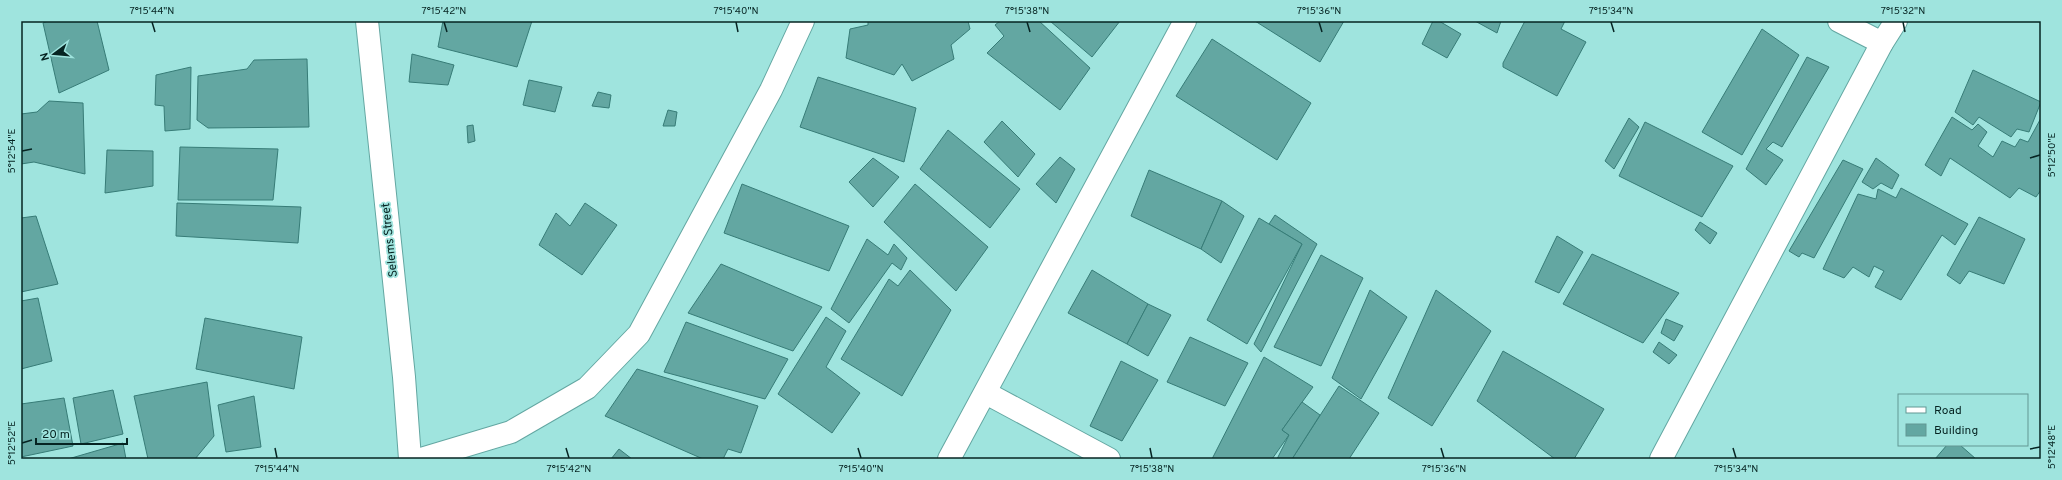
<svg xmlns="http://www.w3.org/2000/svg" width="2062" height="480" font-family="Overpass,sans-serif">
  <style>
    .building { fill: #63a7a2; stroke: #377c77 }
    .lines { fill: none; stroke-linecap: round; stroke-linejoin: round }
    .minor-casing { stroke: #63a7a2; stroke-width: 24 }
    .minor { stroke: #fff; stroke-width: 22 }
    .ticks { fill: none; stroke: #062422; stroke-width: 1.5 }
    .labels { text-anchor: middle; dominant-baseline: central; stroke-width: 3.5; stroke-linejoin: round; paint-order: stroke }
    .street-label { font-size: 12px; fill: #062422; stroke: #9fe4de }
    .neatline { fill: none; stroke: #062422; stroke-width: 1.5 }
    .ticks-label { font-size: 10px; text-anchor: middle; fill: #062422 }
  </style>
  <rect width="100%" height="100%" fill="#9fe4de"/>
  <g class="building">
    <path d="M48 21H97L109 70 59 93 43 23Z"/>
    <path d="M443 21H532L517 67 438 47Z"/>
    <path d="M868 21H968L970 29 951 45 954 59 912 81 902 64 894 75 846 58 850 29 868 25Z"/>
    <path d="M1000 21H1039L1090 68 1060 110 987 53 1004 36 995 25Z"/>
    <path d="M1050 21H1120L1092 57Z"/>
    <path d="M1255 21H1344L1320 62Z"/>
    <path d="M1433 21H1439L1461 34 1447 58 1422 44Z"/>
    <path d="M1475 21H1501L1497 33Z"/>
    <path d="M1525 21H1565L1561 29 1586 42 1557 96 1503 67V63Z"/>
    <path d="M1762 29 1799 55 1742 155 1702 132Z"/>
    <path d="M1212 39 1311 103 1277 160 1176 96Z"/>
    <path d="M412 54 454 65 448 85 409 82Z"/>
    <path d="M1807 57 1829 67 1782 147 1773 142 1766 149 1783 160 1766 185 1746 169Z"/>
    <path d="M307 59 309 127 208 128 197 120 198 76 247 69 254 60Z"/>
    <path d="M191 67 190 129 165 131 164 106 155 105 156 75Z"/>
    <path d="M1973 70 2041 102 2029 132 2017 129 2011 137 1979 117 1973 125 1955 112Z"/>
    <path d="M818 77 916 108 904 162 800 127Z"/>
    <path d="M529 80 562 87 555 112 523 105Z"/>
    <path d="M598 92 611 95 609 108 592 106Z"/>
    <path d="M49 101 83 103 85 174 34 162 21 164V114L37 112Z"/>
    <path d="M668 110 677 112 675 126H663Z"/>
    <path d="M1952 117 1972 130 1978 124 1987 132 1978 146 1993 157 2002 141 2015 147 2020 139 2028 142 2041 118V190L2036 197 2019 188 2010 198 1950 158 1941 176 1925 165Z"/>
    <path d="M1629 118 1639 127 1614 169 1605 161Z"/>
    <path d="M1002 121 1035 154 1018 177 984 142Z"/>
    <path d="M1645 122 1733 166 1702 217 1619 176Z"/>
    <path d="M473 125 475 141 468 143 467 126Z"/>
    <path d="M948 130 1020 189 990 228 920 169Z"/>
    <path d="M180 147 278 149 273 200H178Z"/>
    <path d="M107 150 153 151V186L105 193Z"/>
    <path d="M1060 157 1075 169 1056 203 1036 184Z"/>
    <path d="M873 158 899 177 873 207 849 182Z"/>
    <path d="M1876 158 1899 175 1892 189 1881 183 1873 189 1862 182Z"/>
    <path d="M1843 160 1863 169 1814 258 1802 253 1799 257 1789 251Z"/>
    <path d="M1149 170 1222 201 1201 249 1131 216Z"/>
    <path d="M742 184 849 226 829 271 724 233Z"/>
    <path d="M915 184 988 247 956 291 884 222Z"/>
    <path d="M1901 188 1968 224 1955 245 1942 235 1901 300 1875 287 1884 271 1874 266 1869 277 1853 267 1844 278 1823 269 1858 194 1876 199 1878 189 1896 198Z"/>
    <path d="M1222 201 1244 216 1221 263 1201 249Z"/>
    <path d="M177 203 301 207 298 243 176 236Z"/>
    <path d="M585 203 617 225 582 275 539 245 556 213 570 226Z"/>
    <path d="M1275 215 1317 244 1261 352 1254 344 1302 244 1269 224Z"/>
    <path d="M36 216 58 284 21 292V218Z"/>
    <path d="M1979 217 2025 239 2004 284 1969 271 1960 284 1947 275Z"/>
    <path d="M1259 218 1302 244 1247 344 1207 320Z"/>
    <path d="M1700 222 1717 233 1710 244 1695 230Z"/>
    <path d="M1557 236 1583 252 1559 293 1535 282Z"/>
    <path d="M867 239 888 255 894 244 907 258 901 270 892 263 849 323 831 309Z"/>
    <path d="M1592 254 1679 293 1643 343 1563 304Z"/>
    <path d="M1321 255 1363 278 1321 366 1274 347Z"/>
    <path d="M721 264 822 307 793 351 688 313Z"/>
    <path d="M910 270 951 310 902 396 841 359 889 279 898 286Z"/>
    <path d="M1092 270 1148 304 1127 344 1068 313Z"/>
    <path d="M1370 290 1407 317 1361 399 1332 378Z"/>
    <path d="M1436 290 1491 331 1432 426 1388 398Z"/>
    <path d="M38 298 52 361 21 369V301Z"/>
    <path d="M1148 304 1171 315 1148 356 1127 344Z"/>
    <path d="M826 317 846 331 826 367 860 393 832 433 778 394Z"/>
    <path d="M205 318 302 337 294 389 196 369Z"/>
    <path d="M1666 319 1683 326 1674 341 1661 333Z"/>
    <path d="M686 322 788 359 765 399 664 372Z"/>
    <path d="M1190 337 1248 363 1225 406 1167 382Z"/>
    <path d="M1659 342 1677 355 1669 364 1653 352Z"/>
    <path d="M1503 351 1604 409 1574 459H1555L1477 401Z"/>
    <path d="M1264 357 1313 387 1282 430 1289 435 1272 459H1212Z"/>
    <path d="M1121 361 1158 380 1122 441 1090 426Z"/>
    <path d="M637 369 758 406 741 453 728 449 723 459H703L605 416Z"/>
    <path d="M207 382 214 436 195 459H148L134 396Z"/>
    <path d="M1339 386 1379 413 1349 459H1292Z"/>
    <path d="M113 390 123 434 81 444 73 398Z"/>
    <path d="M254 396 261 447 226 452 218 405Z"/>
    <path d="M64 398 73 446 21 457V404Z"/>
    <path d="M1302 402 1320 415 1292 459H1277L1289 435 1282 430Z"/>
    <path d="M123 443 126 459H68Z"/>
    <path d="M1947 445H1960L1976 459H1935Z"/>
    <path d="M619 449 632 459H611Z"/>
  </g>
  <g class="lines">
    <g class="minor-casing">
      <g id="minor">
        <path d="M367 21 404 377 410 459"/>
        <path d="M1839 21 1882 43"/>
        <path d="M986 393 1109 459"/>
        <path d="M421 459 511 432 587 388 639 334 771 90 803 21"/>
        <path d="M949 459 1185 21"/>
        <path d="M1661 459 1882 43 1896 21"/>
      </g>
    </g>
    <use href="#minor" class="minor"/>
  </g>
  <path class="ticks" d="M152 22 155 32M444 22 447 32M736 22 738 32M1027 22 1030 32M1319 22 1322 32M1611 22 1614 32M1903 22 1905 32M22 151 32 149M2030 158 2040 155M22 443 32 440M275 448 277 458M566 448 569 458M858 448 861 458M1150 448 1152 458M1441 448 1444 458M1733 448 1736 458M2030 449 2040 447"/>
  <g class="labels">
    <g class="street-label">
      <text transform="translate(390 240) rotate(-96)">Selems Street</text>
    </g>
  </g>
  <rect width="2062" height="480" fill="none" stroke="#9fe4de" stroke-width="44"/>
  <rect x="1898" y="394" width="130" height="52" fill="#9fe4de" stroke="#629793"/>
  <rect x="1906" y="407" width="20" height="6" fill="#ffffff" stroke="#629793"/>
  <text x="1934" y="414" font-size="12" fill="#062422">Road</text>
  <rect x="1906" y="424" width="20" height="12" fill="#63a7a2" stroke="#629793"/>
  <text x="1934" y="434" font-size="12" fill="#062422">Building</text>
  <g transform="translate(54 54) rotate(254)" stroke="#9fe4de" stroke-width="3" paint-order="stroke">
  <path d="M0-3L7 15L0 10L-7 15Z" fill="#062422"/>
  <text y="-6" font-size="11" font-weight="bold" text-anchor="middle" fill="#062422">N</text>
  </g>
  <path d="M36 438v6h91v-6" fill="none" stroke="#062422" stroke-width="2"/>
  <text x="42" y="438" font-size="12" fill="#062422" stroke="#9fe4de" stroke-width="3" paint-order="stroke">20 m</text>
  <rect x="22" y="22" width="2018" height="436" class="neatline"/>
  <g class="ticks-label">
    <text x="152" y="14">7°15'44"N</text>
    <text x="444" y="14">7°15'42"N</text>
    <text x="736" y="14">7°15'40"N</text>
    <text x="1027" y="14">7°15'38"N</text>
    <text x="1319" y="14">7°15'36"N</text>
    <text x="1611" y="14">7°15'34"N</text>
    <text x="1903" y="14">7°15'32"N</text>
    <text transform="translate(11 151) rotate(-90)" y="4">5°12'54"E</text>
    <text transform="translate(2051 155) rotate(-90)" y="4">5°12'50"E</text>
    <text transform="translate(11 443) rotate(-90)" y="4">5°12'52"E</text>
    <text transform="translate(2051 447) rotate(-90)" y="4">5°12'48"E</text>
    <text x="277" y="472">7°15'44"N</text>
    <text x="569" y="472">7°15'42"N</text>
    <text x="861" y="472">7°15'40"N</text>
    <text x="1152" y="472">7°15'38"N</text>
    <text x="1444" y="472">7°15'36"N</text>
    <text x="1736" y="472">7°15'34"N</text>
  </g>
</svg>
